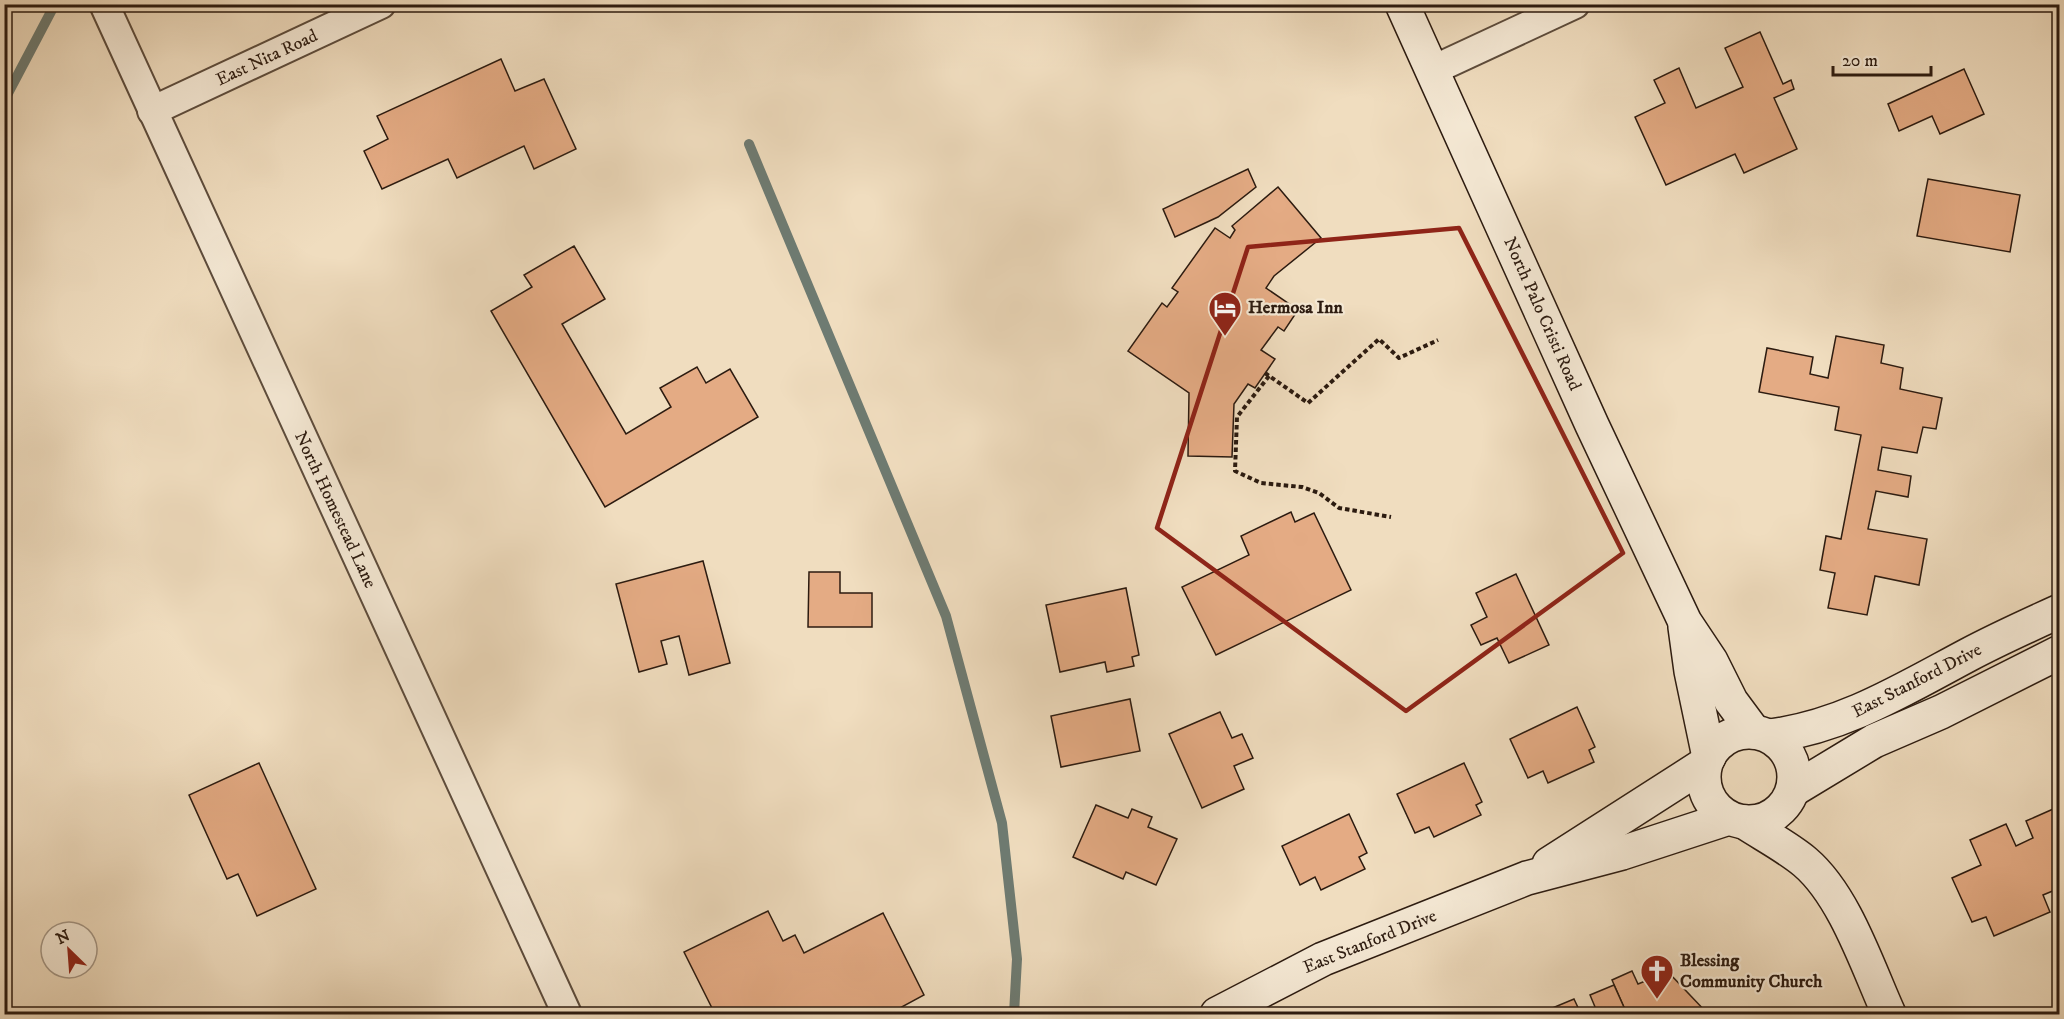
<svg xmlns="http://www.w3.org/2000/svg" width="2064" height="1019" font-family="'IM FELL DW Pica',serif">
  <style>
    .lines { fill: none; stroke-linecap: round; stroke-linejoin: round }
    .stream { stroke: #6e7b72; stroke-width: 10 }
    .building { fill: #e4ab84; stroke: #2c1b10; stroke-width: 1.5 }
    .street-casing { stroke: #5d4c3c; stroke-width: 32 }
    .secondary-casing { stroke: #2c1b10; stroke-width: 36 }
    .path { stroke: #2c1b10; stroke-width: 4; stroke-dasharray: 4.5 3; stroke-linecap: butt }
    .street { stroke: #f5e9d5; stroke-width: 28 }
    .secondary { stroke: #f5e9d5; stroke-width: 33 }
    .marked { fill: none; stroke: #8f2418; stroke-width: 4.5; stroke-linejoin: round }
    .labels { text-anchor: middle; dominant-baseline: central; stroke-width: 4.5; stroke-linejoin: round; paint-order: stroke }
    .street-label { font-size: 18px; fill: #2c1b10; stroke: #f5e9d5 }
    .poi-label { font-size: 18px; font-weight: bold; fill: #2c1b10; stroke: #f5e9d5; text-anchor: start }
  </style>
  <rect width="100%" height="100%" fill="#f0ddbf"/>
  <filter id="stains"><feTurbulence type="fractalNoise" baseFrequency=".00333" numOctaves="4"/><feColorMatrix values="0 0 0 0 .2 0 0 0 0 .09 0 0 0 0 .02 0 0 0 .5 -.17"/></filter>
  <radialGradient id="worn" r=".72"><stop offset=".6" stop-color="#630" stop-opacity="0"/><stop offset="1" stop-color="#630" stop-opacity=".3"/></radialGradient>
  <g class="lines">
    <g class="stream">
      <path d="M4 101 55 4"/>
      <path d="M749 144 946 616 1002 823 1017 959 1014 1014"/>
    </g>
  </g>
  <g class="building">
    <path d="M1760 32 1783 84 1791 80 1794 89 1774 98 1797 149 1744 173 1735 154 1666 185 1635 117 1665 103 1654 80 1679 68 1696 108 1743 87 1725 48Z"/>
    <path d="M501 59 515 91 544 79 576 149 534 169 524 146 457 178 448 159 382 189 364 151 388 139 377 116Z"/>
    <path d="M1964 69 1984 114 1940 134 1932 116 1899 131 1888 104Z"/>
    <path d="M1248 169 1256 187 1218 217 1175 237 1163 209Z"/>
    <path d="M1928 179 2020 195 2010 252 1917 236Z"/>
    <path d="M1278 187 1321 238 1274 276 1266 288 1298 310 1284 331 1278 327 1261 350 1275 359 1255 388 1248 384 1234 404 1232 457 1188 456 1189 393 1128 351 1162 303 1167 307 1178 292 1172 288 1215 228 1230 238 1235 230 1232 226Z"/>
    <path d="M574 246 605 299 562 324 626 434 671 407 660 388 697 367 706 383 730 369 758 417 605 507 491 311 532 287 524 275Z"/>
    <path d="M1836 336 1884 345 1881 363 1903 368 1900 389 1942 398 1936 429 1923 427 1917 453 1882 447 1878 470 1911 476 1908 497 1876 491 1868 529 1927 539 1919 585 1875 576 1867 615 1828 608 1835 573 1820 570 1826 536 1841 539 1861 435 1835 430 1839 407 1759 392 1767 348 1813 357 1810 374 1828 378Z"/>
    <path d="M1291 512 1295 522 1314 513 1351 590 1216 655 1182 587 1249 555 1241 536Z"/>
    <path d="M703 561 730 663 689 675 679 636 661 641 667 664 639 672 616 584Z"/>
    <path d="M809 572H840V593H872V627H808Z"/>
    <path d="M1516 574 1549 645 1509 663 1497 638 1481 645 1471 625 1487 617 1476 593Z"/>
    <path d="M1126 588 1139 655 1132 657 1134 666 1107 672 1105 662 1060 672 1046 605Z"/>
    <path d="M1130 699 1140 751 1061 767 1051 716Z"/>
    <path d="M1577 707 1595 747 1589 750 1594 762 1548 783 1543 771 1528 778 1510 739Z"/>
    <path d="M1220 712 1232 738 1242 734 1253 758 1234 766 1244 789 1202 808 1169 734Z"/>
    <path d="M259 763 316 889 257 916 238 874 227 879 189 795Z"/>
    <path d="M1464 763 1482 802 1476 805 1481 815 1434 837 1429 827 1415 833 1397 794Z"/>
    <path d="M1096 805 1128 818 1132 809 1152 817 1148 827 1177 839 1156 885 1126 872 1123 879 1073 857Z"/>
    <path d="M2060 806V888L2043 895 2050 912 1994 936 1986 917 1972 922 1952 878 1981 865 1970 840 2006 824 2016 846 2033 838 2026 821Z"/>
    <path d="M1349 814 1367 853 1359 857 1365 869 1321 890 1315 877 1300 885 1282 846Z"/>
    <path d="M768 911 783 941 795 935 804 953 883 913 924 995 896 1010 898 1014H715L684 952Z"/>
    <path d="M1632 971 1638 984 1668 972 1708 1014H1627L1612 980Z"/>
    <path d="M1614 985 1627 1014H1598L1590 995Z"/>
    <path d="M1574 999 1581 1014H1538Z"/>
  </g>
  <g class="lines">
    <g class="street-casing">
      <g id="street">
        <path d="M104 4 567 1014"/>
        <path d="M1433 70 1575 4"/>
        <path d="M152 111 381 4"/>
      </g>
    </g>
    <g class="secondary-casing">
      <g id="secondary">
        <path d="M1402 4 1592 425 1685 622 1711 661 1731 701 1754 732"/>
        <path d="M1685 627 1691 671 1709 757"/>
        <circle cx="1749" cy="777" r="45"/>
        <path d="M1770 736C1843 727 1904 689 1968 655 1998 639 2029 625 2060 611"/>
        <path d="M1793 790 1874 741 1941 712 2060 652"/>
        <path d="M1744 822C1764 835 1787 847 1805 862 1845 896 1868 968 1889 1014"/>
        <path d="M1549 864 1705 764"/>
        <path d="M1217 1014 1323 959 1527 878 1622 853 1729 818"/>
      </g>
    </g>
    <g class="path">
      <path d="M1265 373 1308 403 1379 339 1399 358 1438 340"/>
      <path d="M1269 376 1237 417 1235 471 1261 483 1302 487 1319 493 1339 508 1391 517"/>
    </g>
    <use href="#street" class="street"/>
    <use href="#secondary" class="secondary"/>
  </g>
  <path class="marked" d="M1459 228 1623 553 1406 711 1157 528 1248 247Z"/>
  <defs>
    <g id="hotel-pin" transform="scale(1.725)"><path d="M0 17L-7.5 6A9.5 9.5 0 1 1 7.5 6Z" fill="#8f2418" stroke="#f5e9d5"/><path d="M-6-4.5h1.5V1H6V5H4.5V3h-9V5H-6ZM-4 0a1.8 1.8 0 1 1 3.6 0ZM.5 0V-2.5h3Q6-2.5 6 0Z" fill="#fff"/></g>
    <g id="church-pin" transform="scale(1.725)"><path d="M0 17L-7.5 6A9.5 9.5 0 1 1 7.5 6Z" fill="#8f2418" stroke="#f5e9d5"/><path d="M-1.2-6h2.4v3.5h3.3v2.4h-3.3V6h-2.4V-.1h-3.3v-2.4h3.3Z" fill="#fff"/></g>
  </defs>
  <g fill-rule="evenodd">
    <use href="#hotel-pin" x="1225" y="308"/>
    <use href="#church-pin" x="1657" y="971"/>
  </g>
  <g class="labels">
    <g class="street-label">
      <text transform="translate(267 58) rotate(-25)">East Nita Road</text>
      <text transform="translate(1542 314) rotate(66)">North Palo Cristi Road</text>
      <text transform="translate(335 510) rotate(65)">North Homestead Lane</text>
      <text transform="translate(1917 681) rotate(-27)">East Stanford Drive</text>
      <text transform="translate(1370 942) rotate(-22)">East Stanford Drive</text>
    </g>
    <g class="poi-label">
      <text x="1248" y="308">Hermosa Inn</text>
      <text x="1680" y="961">Blessing<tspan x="1680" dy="21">Community Church</tspan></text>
    </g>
  </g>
  <rect width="2064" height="1019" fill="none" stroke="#f0ddbf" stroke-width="24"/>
  <rect x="6" y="6" width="2052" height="1007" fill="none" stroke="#2c1b10" stroke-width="3"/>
  <rect x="12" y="12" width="2040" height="995" fill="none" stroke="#2c1b10" stroke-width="1.5"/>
  <g transform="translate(69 950) rotate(335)"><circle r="28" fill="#f5e9d5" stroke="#a59786" stroke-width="1.5"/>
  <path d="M0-4.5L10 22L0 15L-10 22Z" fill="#8f2418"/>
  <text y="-9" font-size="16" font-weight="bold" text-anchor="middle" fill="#2c1b10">N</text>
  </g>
  <path d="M1833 66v9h98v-9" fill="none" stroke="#2c1b10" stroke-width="3"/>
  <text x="1842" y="66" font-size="18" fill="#2c1b10" stroke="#f5e9d5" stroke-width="4.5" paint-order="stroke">20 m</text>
  <rect width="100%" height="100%" filter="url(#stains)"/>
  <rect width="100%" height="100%" fill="url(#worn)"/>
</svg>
